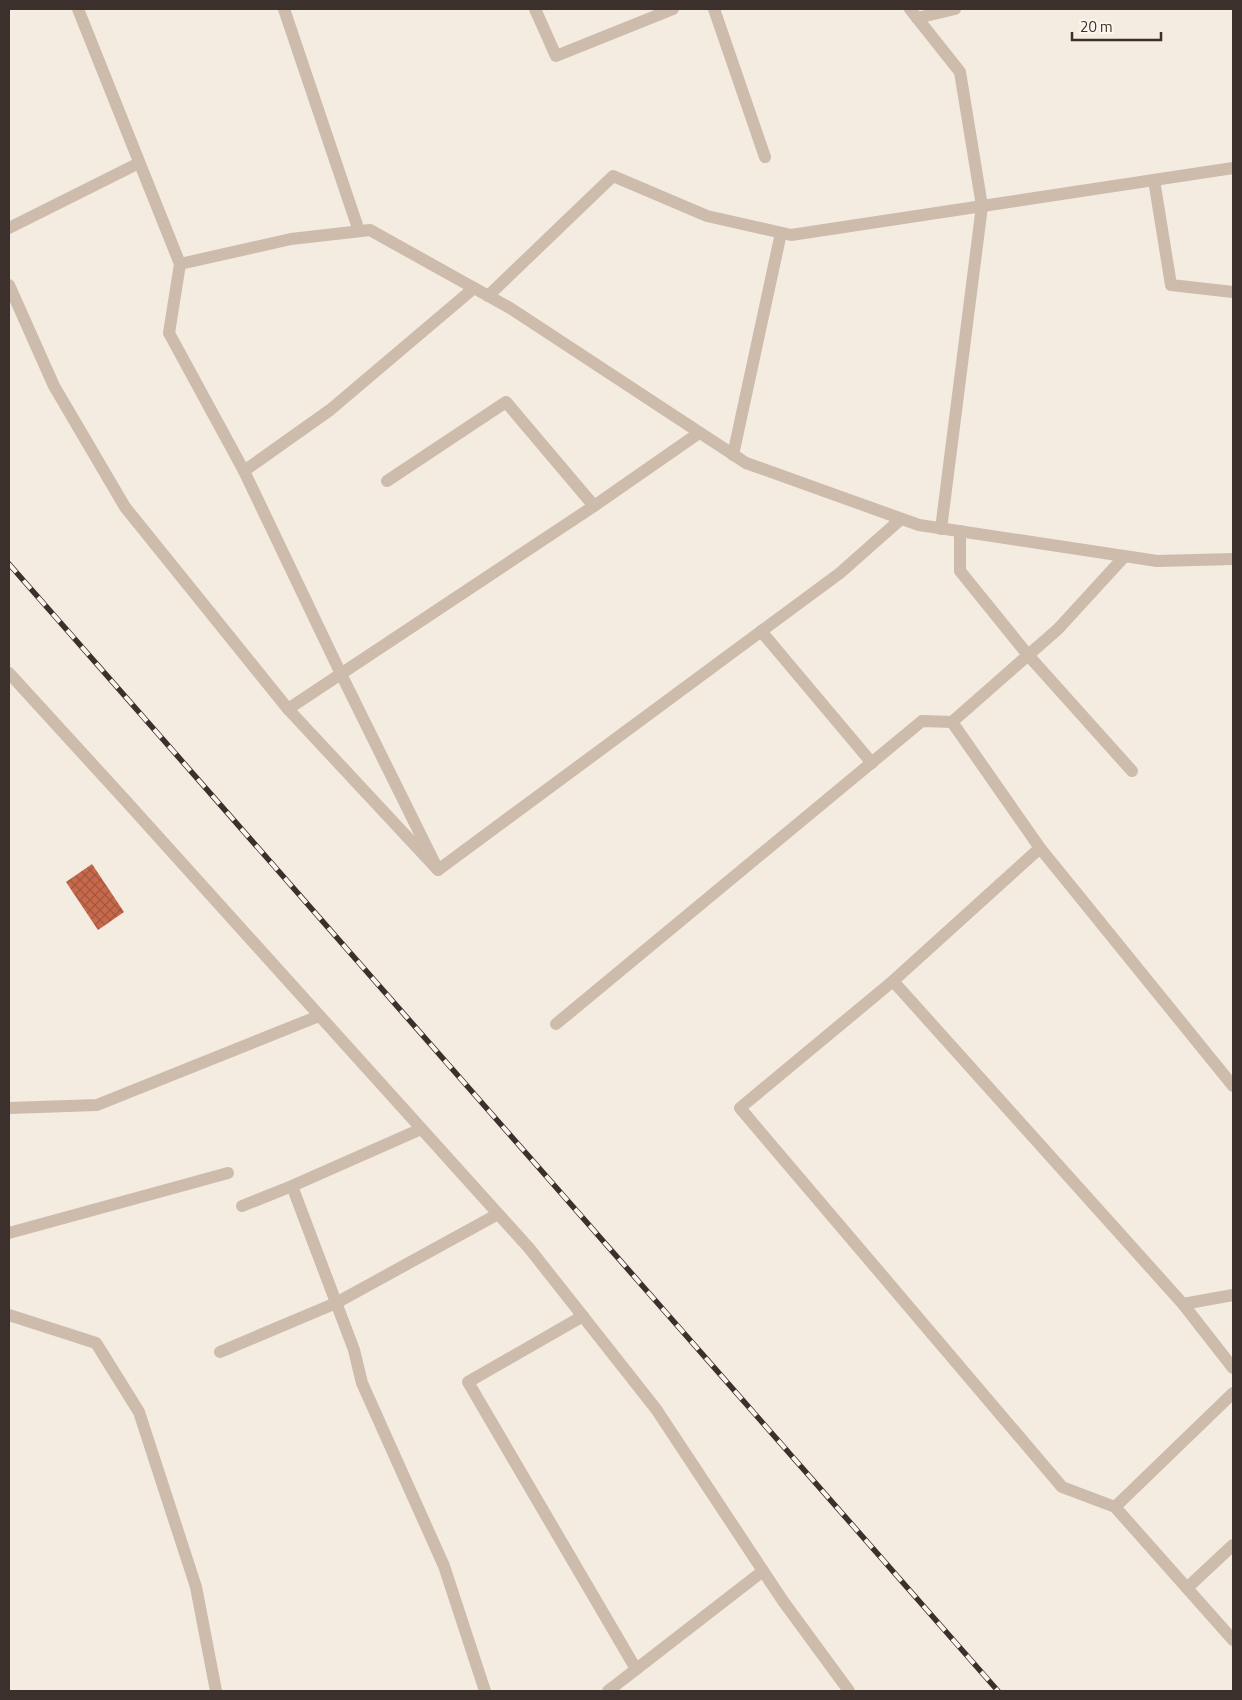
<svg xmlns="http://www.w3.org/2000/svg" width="1242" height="1700" font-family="'Titillium Web',sans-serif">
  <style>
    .building { fill: url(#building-cross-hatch) }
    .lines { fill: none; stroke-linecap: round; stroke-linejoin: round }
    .service { stroke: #cdbbac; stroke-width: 12 }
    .minor { stroke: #cdbbac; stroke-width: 12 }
    .rail-casing { stroke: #3b302b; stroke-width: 5.5 }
    .rail { stroke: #fbf5ee; stroke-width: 4; stroke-dasharray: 11; stroke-linecap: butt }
  </style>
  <defs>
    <pattern id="building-cross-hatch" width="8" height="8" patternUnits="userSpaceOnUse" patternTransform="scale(1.25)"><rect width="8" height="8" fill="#c8694b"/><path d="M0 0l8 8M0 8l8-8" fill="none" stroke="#a4573f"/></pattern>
  </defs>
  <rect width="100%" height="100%" fill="#f4ebe1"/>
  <path class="building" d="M92 864 124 912 98 930 66 882Z"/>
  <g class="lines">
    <path class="service" d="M9 228 139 163"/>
    <g class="minor">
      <path d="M78 9 180 264 169 333 244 471 341 674 438 870"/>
      <path d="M284 9 359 231"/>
      <path d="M535 9 556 56 673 9"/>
      <path d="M714 9 765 157"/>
      <path d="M910 9 960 72 982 206 941 529"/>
      <path d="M917 18 955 9"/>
      <path d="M1154 180 1171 285 1233 292"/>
      <path d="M180 264 291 239 370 230 510 308 746 463 919 525 1157 561 1233 559"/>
      <path d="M9 285 54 386 125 507 288 709 594 506 699 433"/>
      <path d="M488 296 613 176 707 216 791 235 1233 168"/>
      <path d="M733 455 781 233"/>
      <path d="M244 471 330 410 474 288"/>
      <path d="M387 481 506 402 594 506"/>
      <path d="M960 531V571L1028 655 1132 771"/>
      <path d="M761 631 872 763"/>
      <path d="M9 673 126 801 529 1248 656 1409 783 1601 849 1691"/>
      <path d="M288 709 438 870 840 573 901 519"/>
      <path d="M952 722 1040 848 1233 1086"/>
      <path d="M1040 848 893 981 740 1108 1062 1487 1115 1507 1233 1640"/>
      <path d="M893 981 1183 1304 1233 1368"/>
      <path d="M556 1024 922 721 952 722 1058 629 1124 557"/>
      <path d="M9 1108 97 1105 319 1016"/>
      <path d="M292 1186 354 1350 362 1383 444 1566 485 1691"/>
      <path d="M242 1206 292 1186 421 1129"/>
      <path d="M9 1233 228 1173"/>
      <path d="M1183 1304 1233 1295"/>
      <path d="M9 1315 96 1343 139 1412 196 1587 216 1691"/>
      <path d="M583 1316 468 1382 636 1669"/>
      <path d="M220 1352 336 1303 498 1214"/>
      <path d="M1115 1507 1233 1393"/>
      <path d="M1187 1588 1233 1545"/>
      <path d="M608 1691 763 1571"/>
    </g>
    <g class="rail-casing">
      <path id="rail" d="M9 564 998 1691"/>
    </g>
    <use href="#rail" class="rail"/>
  </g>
  <rect width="1242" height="1700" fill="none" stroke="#3b302b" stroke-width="20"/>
  <path d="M1072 32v8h89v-8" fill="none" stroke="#3b302b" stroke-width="2.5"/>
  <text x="1080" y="32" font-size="15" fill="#3b302b" stroke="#fbf5ee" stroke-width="4" paint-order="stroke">20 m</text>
</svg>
